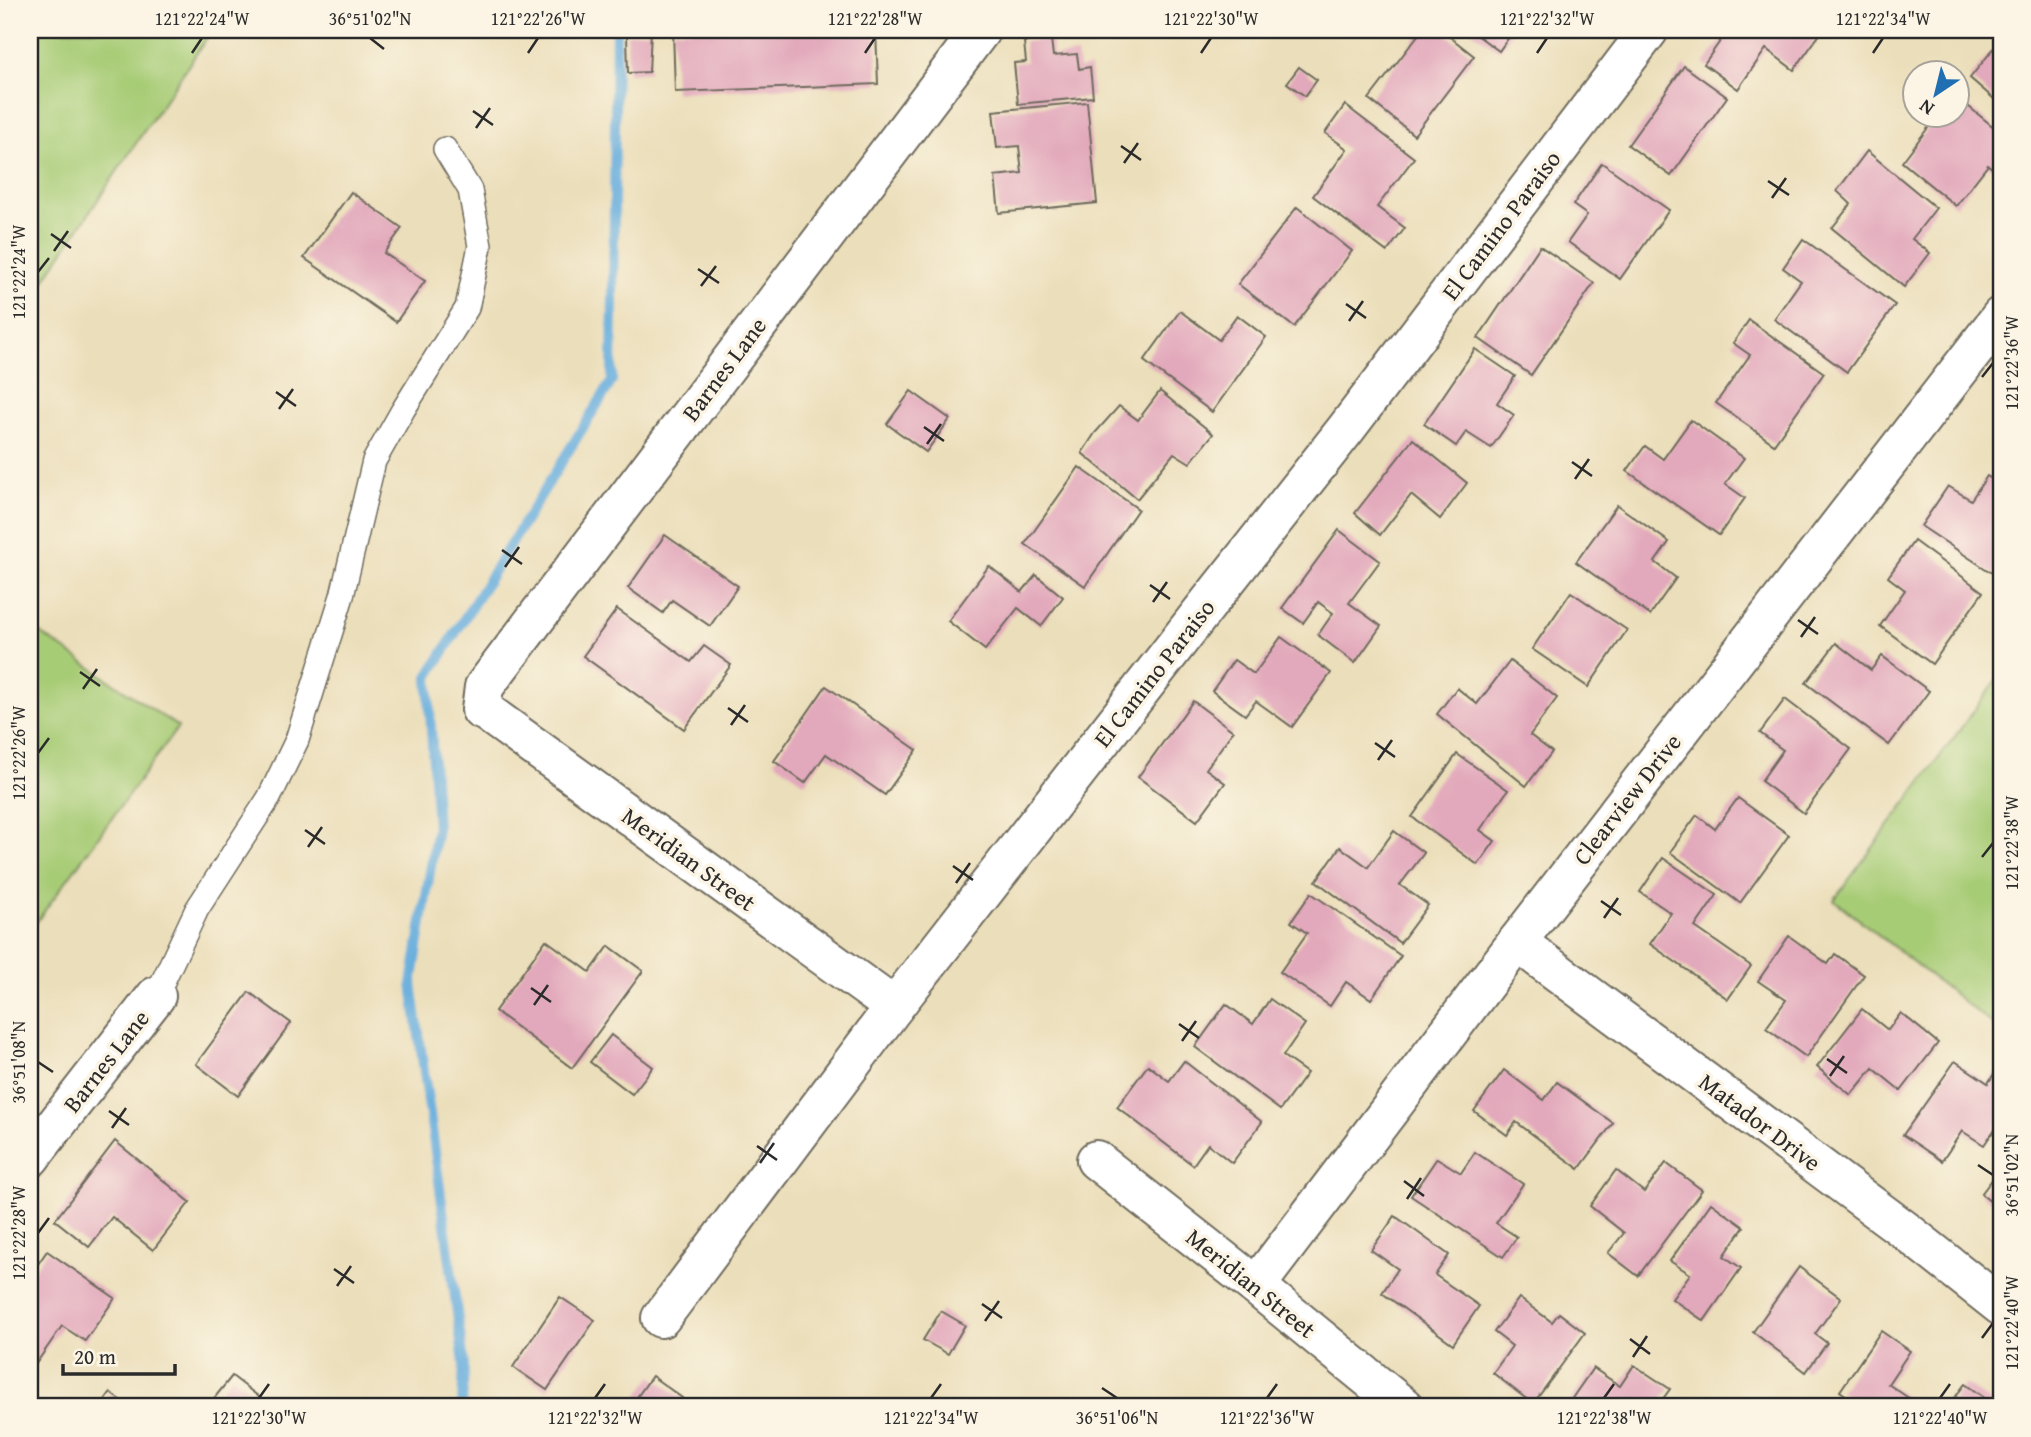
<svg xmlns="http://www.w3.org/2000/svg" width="2031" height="1437" font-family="'Gentium Book Plus',serif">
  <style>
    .green { fill: #a7cc76; stroke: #697c50; stroke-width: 2 }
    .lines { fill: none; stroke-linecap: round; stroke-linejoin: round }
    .stream { stroke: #66addd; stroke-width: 10 }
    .building { fill: #e2a8bb }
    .lane-casing { stroke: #6e6a5d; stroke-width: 26 }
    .street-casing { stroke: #6e6a5d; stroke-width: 42 }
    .secondary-casing { stroke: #6e6a5d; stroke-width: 42 }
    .lane { stroke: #fff; stroke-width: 23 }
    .street { stroke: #fff; stroke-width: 38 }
    .secondary { stroke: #fff; stroke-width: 38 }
    .ticks { fill: none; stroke: #2b2b2b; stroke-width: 2.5 }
    .labels { text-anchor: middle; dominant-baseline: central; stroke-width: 7; stroke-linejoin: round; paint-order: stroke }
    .street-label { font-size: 24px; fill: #2b2b2b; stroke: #fcf5e5 }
    .neatline { fill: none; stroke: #2b2b2b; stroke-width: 2.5 }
    .ticks-label { font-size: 18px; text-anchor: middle; fill: #2b2b2b }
  </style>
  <rect width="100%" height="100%" fill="#fcf5e5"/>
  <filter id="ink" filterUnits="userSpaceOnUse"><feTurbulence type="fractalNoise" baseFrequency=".0143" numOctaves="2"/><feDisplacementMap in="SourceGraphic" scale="14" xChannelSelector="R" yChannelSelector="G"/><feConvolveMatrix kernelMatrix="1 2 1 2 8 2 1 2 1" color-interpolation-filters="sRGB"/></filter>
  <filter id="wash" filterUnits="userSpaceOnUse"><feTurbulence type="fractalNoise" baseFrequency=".00686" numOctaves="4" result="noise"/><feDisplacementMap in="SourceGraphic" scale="28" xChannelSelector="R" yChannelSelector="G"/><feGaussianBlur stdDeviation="1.57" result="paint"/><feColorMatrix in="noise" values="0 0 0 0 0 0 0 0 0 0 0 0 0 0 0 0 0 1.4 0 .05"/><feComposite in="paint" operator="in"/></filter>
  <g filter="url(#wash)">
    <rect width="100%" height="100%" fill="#ebdeba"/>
    <g class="green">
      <path d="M30 30H212L30 301Z"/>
      <path d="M30 626 178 727 30 931Z"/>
      <path d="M2001 674V1031L1834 900Z"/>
    </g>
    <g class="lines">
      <path class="stream" d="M462 1407 464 1363 412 984 437 828 428 677 612 381 616 30"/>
    </g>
    <g id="blocks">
      <g class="building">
        <path d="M673 30H876L878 84 675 92Z"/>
        <path d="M1422 30H1441L1474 56 1414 135 1369 99Z"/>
        <path d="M1470 30H1514L1499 51Z"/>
        <path d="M1728 30H1813L1820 34 1794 70 1766 49 1738 89 1704 64Z"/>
        <path d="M651 31 649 72 628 73 627 34Z"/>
        <path d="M1051 39 1053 56 1077 54 1079 69 1090 67 1093 97 1018 104 1014 63 1026 62 1024 42Z"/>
        <path d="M2001 39V105L1970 78Z"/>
        <path d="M1684 66 1727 97 1671 176 1628 145Z"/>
        <path d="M1299 67 1317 80 1305 96 1287 83Z"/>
        <path d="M1958 98 2001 133V175L1988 165 1956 206 1902 162 1937 116H1958Z"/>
        <path d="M1087 102 1097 203 999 213 995 176 1022 173 1019 146 997 148 993 111Z"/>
        <path d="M1345 105 1414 158 1377 207 1405 228 1387 252 1313 196 1347 149 1325 133Z"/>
        <path d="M1867 151 1936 208 1912 239 1930 253 1904 287 1832 228 1851 204 1837 191Z"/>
        <path d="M1602 163 1669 210 1620 279 1568 242 1587 215 1573 205Z"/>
        <path d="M351 192 402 228 384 253 425 281 396 322 304 258Z"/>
        <path d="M1297 207 1352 251 1294 327 1238 284Z"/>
        <path d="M1803 239 1895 305 1847 372 1774 319 1801 281 1783 268Z"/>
        <path d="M1540 246 1594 283 1531 375 1478 338Z"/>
        <path d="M1180 311 1219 340 1237 315 1266 337 1212 412 1144 361Z"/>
        <path d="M1749 320 1824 373 1774 444 1716 403 1750 355 1733 343Z"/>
        <path d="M1475 349 1515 376 1497 403 1514 415 1491 448 1466 432 1456 446 1424 424Z"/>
        <path d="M911 391 950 419 926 452 887 424Z"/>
        <path d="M1160 391 1213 434 1190 463 1174 453 1137 499 1082 453 1095 433 1119 406 1138 420Z"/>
        <path d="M1691 420 1744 458 1725 484 1745 498 1719 535 1627 471 1645 446 1663 459Z"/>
        <path d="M1413 439 1467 483 1440 519 1411 495 1380 535 1355 513Z"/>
        <path d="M1079 467 1138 509 1085 586 1025 544Z"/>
        <path d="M1987 476 2001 485V573L1998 577 1921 526 1948 486 1971 500Z"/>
        <path d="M1617 505 1669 542 1655 562 1676 578 1650 615 1576 562Z"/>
        <path d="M1339 530 1380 561 1349 603 1381 626 1355 663 1318 635 1333 613 1318 602 1303 623 1282 608Z"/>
        <path d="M665 535 738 586 710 626 672 600 663 613 628 588Z"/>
        <path d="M1914 541 1983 592 1932 664 1880 626 1905 590 1888 577Z"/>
        <path d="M989 566 1022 592 1036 575 1063 597 1041 626 1018 608 985 650 948 621Z"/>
        <path d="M1571 592 1627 630 1588 687 1532 649Z"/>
        <path d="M617 609 691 662 704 646 731 665 684 729 583 656Z"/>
        <path d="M1281 637 1331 673 1292 727 1256 701 1245 715 1212 691 1234 660 1254 674Z"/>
        <path d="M1836 643 1871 670 1882 656 1929 691 1889 745 1806 683Z"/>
        <path d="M1510 661 1557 698 1530 735 1552 752 1526 786 1437 714 1457 688 1477 704Z"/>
        <path d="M826 686 917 750 885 795 826 754 805 783 774 761Z"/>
        <path d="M1785 699 1851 749 1804 813 1761 781 1783 750 1760 733Z"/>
        <path d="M1193 701 1233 731 1206 769 1225 783 1197 821 1138 777Z"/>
        <path d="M1457 754 1508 790 1480 830 1495 841 1478 865 1412 817Z"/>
        <path d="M1738 798 1789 835 1740 903 1670 852 1697 815 1715 829Z"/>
        <path d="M1394 831 1424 853 1400 885 1428 905 1400 943 1316 881 1340 847 1368 867Z"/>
        <path d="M1663 858 1717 895 1695 927 1751 966 1728 999 1650 944 1671 913 1640 892Z"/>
        <path d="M1311 893 1401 956 1371 999 1346 982 1330 1006 1280 972 1307 933 1291 922Z"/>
        <path d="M1789 936 1828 964 1835 954 1864 975 1806 1057 1766 1028 1786 1000 1758 981Z"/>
        <path d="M546 940 590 972 609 946 643 971 572 1068 495 1011Z"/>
        <path d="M249 992 291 1023 238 1096 196 1064Z"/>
        <path d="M1270 999 1305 1024 1283 1056 1307 1073 1280 1110 1195 1047 1226 1004 1253 1024Z"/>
        <path d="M1862 1009 1888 1030 1901 1013 1938 1043 1901 1091 1873 1068 1851 1095 1817 1067Z"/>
        <path d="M611 1035 653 1067 632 1094 590 1062Z"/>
        <path d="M1184 1061 1262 1122 1232 1163 1208 1144 1193 1165 1117 1107 1148 1065 1169 1081Z"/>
        <path d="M1955 1061 1988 1083 1998 1068 2001 1071V1120L1984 1145 1962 1131 1942 1161 1903 1135Z"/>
        <path d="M1504 1070 1544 1100 1557 1082 1613 1123 1579 1169 1516 1122 1507 1135 1474 1111Z"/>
        <path d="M115 1141 190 1202 153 1250 112 1217 89 1247 55 1220Z"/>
        <path d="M1475 1152 1523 1184 1496 1223 1517 1237 1503 1257 1411 1196 1437 1158 1461 1173Z"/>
        <path d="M1666 1163 1702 1190 1638 1276 1608 1253 1624 1233 1590 1206 1616 1170 1644 1192Z"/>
        <path d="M2001 1168V1210L1981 1194Z"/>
        <path d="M1711 1203 1744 1227 1724 1256 1741 1268 1704 1321 1672 1299 1690 1274 1670 1261Z"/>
        <path d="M1395 1216 1449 1255 1435 1275 1479 1306 1453 1344 1382 1293 1398 1269 1371 1250Z"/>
        <path d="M47 1251 115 1298 85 1341 62 1326 35 1365 30 1361V1273L31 1274Z"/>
        <path d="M1799 1267 1841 1298 1815 1334 1827 1343 1806 1372 1753 1332Z"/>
        <path d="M560 1297 595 1320 547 1390 513 1367Z"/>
        <path d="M1519 1298 1552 1322 1559 1313 1585 1333 1533 1404 1493 1373 1512 1346 1494 1332Z"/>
        <path d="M941 1311 965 1325 948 1354 923 1340Z"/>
        <path d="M1881 1331 1910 1351 1888 1384 1916 1403 1913 1407H1852L1855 1402 1840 1391Z"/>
        <path d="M1634 1365 1670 1389 1657 1407H1566L1593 1368 1620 1386Z"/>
        <path d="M232 1376 272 1407H207Z"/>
        <path d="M652 1376 682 1398 675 1407H630Z"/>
        <path d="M1965 1384 1997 1407H1948Z"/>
        <path d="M110 1393 130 1407H100Z"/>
      </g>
    </g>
  </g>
  <g filter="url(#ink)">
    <use href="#blocks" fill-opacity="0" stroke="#6e6a5d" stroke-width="2"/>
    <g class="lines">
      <g class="lane-casing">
        <path id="lane" d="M156 996 197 909 269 798 297 740 342 596 374 461 403 410 467 308 480 246 470 190 445 149"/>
      </g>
      <g class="street-casing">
        <g id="street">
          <path d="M1517 942 1906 1231 2001 1306"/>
          <path d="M894 1007 485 711 481 710 484 687 981 30"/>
          <path d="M30 1158 156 996"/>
          <path d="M661 1318 894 1007 1196 619 1346 429 1649 30"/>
        </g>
      </g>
      <g class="secondary-casing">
        <g id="secondary">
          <path d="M1096 1160 1256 1286 1404 1407"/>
          <path d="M1256 1286 1517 942 2001 316"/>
        </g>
      </g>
      <use href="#lane" class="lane"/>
      <use href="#street" class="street"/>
      <use href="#secondary" class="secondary"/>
    </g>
  </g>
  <path class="ticks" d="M370 38 384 49M192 53 202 38M528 53 538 38M865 53 875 38M1201 53 1211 38M1537 53 1547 38M1873 53 1883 38M473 111 493 125M476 128 490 108M1121 146 1141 160M1124 163 1138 143M1768 181 1789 195M1772 198 1786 178M51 234 71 248M54 251 68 231M698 269 719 283M38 272 49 258M701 286 716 266M1346 304 1366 318M1349 321 1363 301M1982 377 1993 363M276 392 296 406M279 409 293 389M924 427 944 441M927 444 941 424M1572 462 1592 476M1575 479 1589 459M502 550 522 564M505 567 519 547M1150 585 1170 599M1153 602 1167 582M1798 620 1818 634M1801 637 1815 617M80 672 100 686M83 689 97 669M728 708 748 722M731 725 745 705M1375 743 1395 757M38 753 49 738M1378 760 1392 740M305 830 325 844M308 847 322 827M1982 857 1993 843M953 866 973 880M956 883 970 863M1601 901 1621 915M1604 918 1618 898M531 988 551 1002M534 1005 548 985M1179 1024 1199 1038M1182 1041 1196 1021M1827 1059 1847 1073M38 1062 53 1072M1830 1076 1844 1056M109 1111 129 1125M112 1128 126 1108M757 1146 777 1160M760 1163 774 1143M1978 1165 1993 1175M1404 1181 1424 1196M1407 1199 1421 1178M38 1233 49 1218M334 1269 354 1283M337 1286 351 1266M982 1304 1002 1318M985 1321 999 1301M1982 1338 1993 1323M1630 1339 1650 1354M1633 1357 1647 1336M1102 1388 1117 1398M259 1398 269 1384M595 1398 605 1384M931 1398 941 1384M1267 1398 1277 1384M1604 1398 1614 1384M1940 1398 1950 1384"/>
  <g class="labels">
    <g class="street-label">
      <text transform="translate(1501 225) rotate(-53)">El Camino Paraiso</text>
      <text transform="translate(724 369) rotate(-53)">Barnes Lane</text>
      <text transform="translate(1154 673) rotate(-52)">El Camino Paraiso</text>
      <text transform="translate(1627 799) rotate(-52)">Clearview Drive</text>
      <text transform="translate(689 859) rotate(36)">Meridian Street</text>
      <text transform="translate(106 1061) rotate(-52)">Barnes Lane</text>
      <text transform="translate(1760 1122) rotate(37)">Matador Drive</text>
      <text transform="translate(1251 1283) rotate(39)">Meridian Street</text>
    </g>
  </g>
  <rect width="2031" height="1437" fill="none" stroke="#fcf5e5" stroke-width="77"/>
  <g transform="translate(1936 94) rotate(215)"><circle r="33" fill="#fcf5e5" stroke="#a8a49b" stroke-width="2"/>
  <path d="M0-5L12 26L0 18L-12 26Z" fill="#1f6fb2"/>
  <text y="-10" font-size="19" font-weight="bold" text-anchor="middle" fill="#2b2b2b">N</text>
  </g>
  <path d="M63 1364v10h112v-10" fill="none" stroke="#2b2b2b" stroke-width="3.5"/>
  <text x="74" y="1364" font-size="21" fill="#2b2b2b" stroke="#fcf5e5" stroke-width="5" paint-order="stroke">20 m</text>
  <rect x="38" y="38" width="1955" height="1360" class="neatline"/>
  <g class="ticks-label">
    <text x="202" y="25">121°22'24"W</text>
    <text x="370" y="25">36°51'02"N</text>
    <text x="538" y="25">121°22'26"W</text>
    <text x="875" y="25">121°22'28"W</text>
    <text x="1211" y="25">121°22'30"W</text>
    <text x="1547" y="25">121°22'32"W</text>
    <text x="1883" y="25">121°22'34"W</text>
    <text transform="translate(19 272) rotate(-90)" y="6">121°22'24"W</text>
    <text transform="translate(2012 363) rotate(-90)" y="6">121°22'36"W</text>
    <text transform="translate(19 753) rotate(-90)" y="6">121°22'26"W</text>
    <text transform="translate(2012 843) rotate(-90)" y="6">121°22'38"W</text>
    <text transform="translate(19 1062) rotate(-90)" y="6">36°51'08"N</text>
    <text transform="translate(2012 1175) rotate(-90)" y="6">36°51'02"N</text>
    <text transform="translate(19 1233) rotate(-90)" y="6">121°22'28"W</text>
    <text transform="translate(2012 1323) rotate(-90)" y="6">121°22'40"W</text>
    <text x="259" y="1424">121°22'30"W</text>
    <text x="595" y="1424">121°22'32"W</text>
    <text x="931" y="1424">121°22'34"W</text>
    <text x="1117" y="1424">36°51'06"N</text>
    <text x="1267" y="1424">121°22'36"W</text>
    <text x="1604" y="1424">121°22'38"W</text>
    <text x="1940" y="1424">121°22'40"W</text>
  </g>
</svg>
